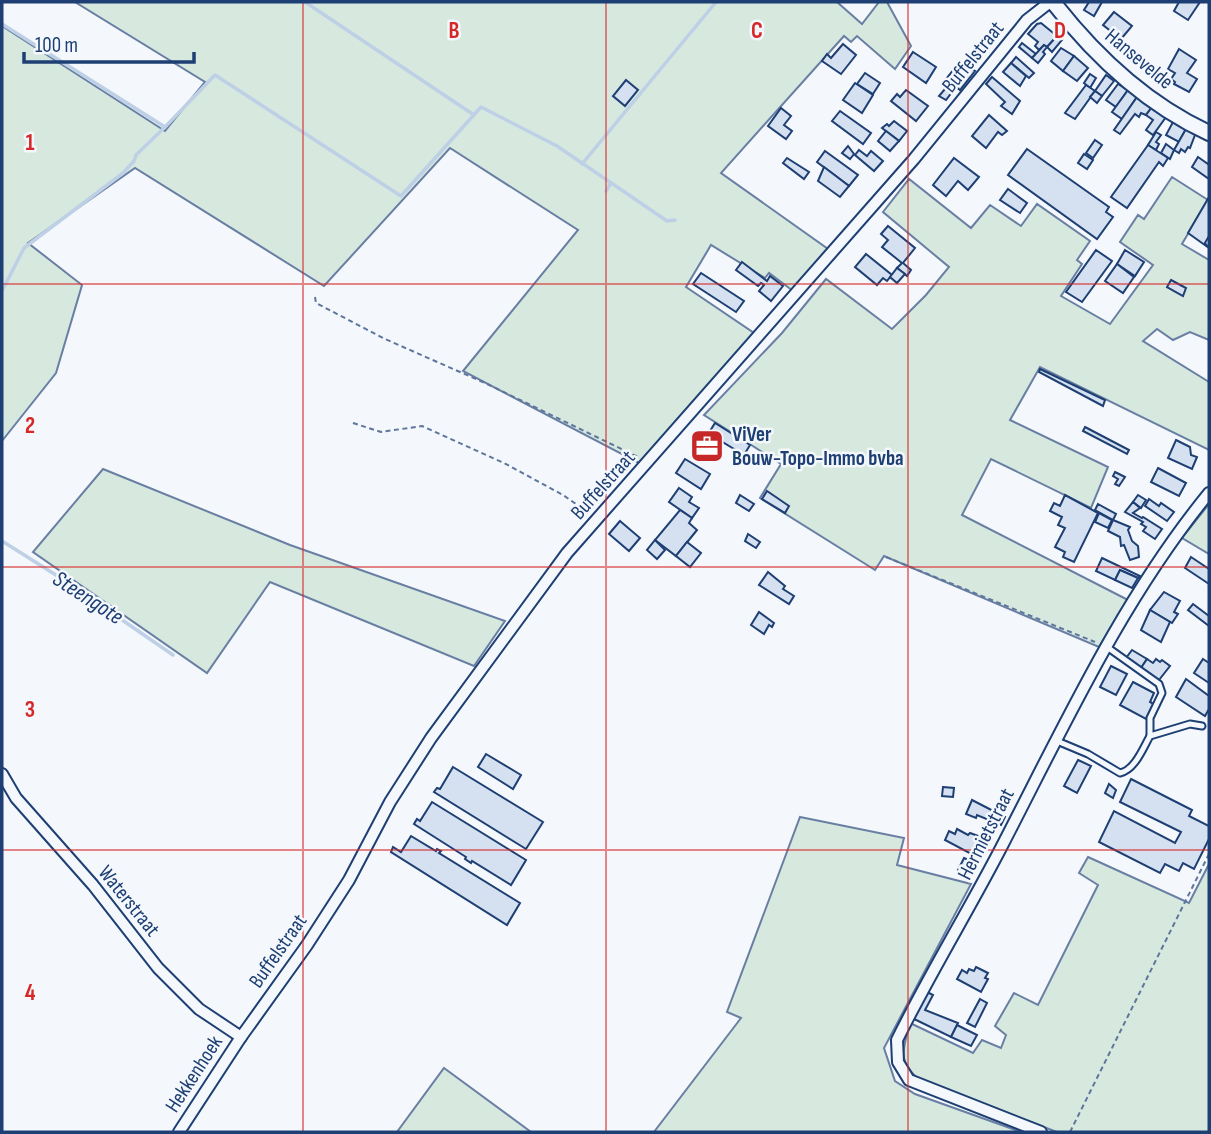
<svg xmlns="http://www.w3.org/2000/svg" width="1211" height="1134" font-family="'Sofia Sans Condensed',sans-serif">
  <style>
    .green { fill: #d7e8df; stroke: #687fa3; stroke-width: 2 }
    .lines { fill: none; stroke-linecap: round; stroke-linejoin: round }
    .stream { stroke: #bed0e5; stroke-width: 3.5 }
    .building { fill: #d5e0f0; stroke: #1d3f73; stroke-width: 2 }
    .lane-casing { stroke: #1d3f73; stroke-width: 9 }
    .street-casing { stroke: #1d3f73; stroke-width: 14 }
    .secondary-casing { stroke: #1d3f73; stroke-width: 18 }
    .path { stroke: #5e769c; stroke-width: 2; stroke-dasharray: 5 3.5; stroke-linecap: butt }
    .lane { stroke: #f4f7fb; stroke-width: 5 }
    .street { stroke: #f4f7fb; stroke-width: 10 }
    .secondary { stroke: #f4f7fb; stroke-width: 14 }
    .grid { fill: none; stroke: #d62828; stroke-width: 2; stroke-opacity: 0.55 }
    .labels { text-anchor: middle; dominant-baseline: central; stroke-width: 5; stroke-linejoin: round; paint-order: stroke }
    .street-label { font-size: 21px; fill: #1d3f73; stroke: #f4f7fb }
    .poi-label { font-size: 21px; font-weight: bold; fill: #1d3f73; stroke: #f4f7fb; text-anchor: start }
    .water-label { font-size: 23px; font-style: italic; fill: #1d3f73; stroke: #f4f7fb }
    .grid-label { font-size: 23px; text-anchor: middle; font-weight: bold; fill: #d62828; stroke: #f4f7fb; stroke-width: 5; stroke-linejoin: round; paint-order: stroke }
  </style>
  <rect width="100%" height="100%" fill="#f4f7fb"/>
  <g class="green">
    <path d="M75 2H837L862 24 879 2H887L911 46 895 69 857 36 851 42 844 36 721 173 828 249 793 291 769 273 765 278 711 245 686 287 754 333 639 463 463 371 578 230 450 148 324 286 135 168 28 243 82 285 56 373 2 441V26L165 131 205 82Z"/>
    <path d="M1172 177 1208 200 1182 244 1209 260V340L1190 332 1173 340 1157 329 1143 341 1209 382V450L1040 367 1010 420 1108 467 1091 508 991 459 962 515 1128 600 1099 647 884 556 875 570 760 498 781 464 704 415 782 333 826 279 892 329 926 295 949 267 883 212 909 179 971 228 990 205 1021 226 1037 204 1090 241 1077 260 1082 264 1061 296 1110 324 1153 265 1120 242 1138 215 1144 219Z"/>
    <path d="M103 469 290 545 505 621 474 666 270 582 207 673 33 552Z"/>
    <path d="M1209 504V554L1182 538Z"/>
    <path d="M800 817 904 838 897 865 971 884 884 1048 895 1081 915 1094 1021 1132H654L741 1018 727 1012Z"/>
    <path d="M1088 857 1189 903 1209 864V1132H1057L922 1081C896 1064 903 1049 910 1023L973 1053 982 1040 1001 1048 1006 1035 995 1026 1014 993 1038 1005 1098 885 1079 873Z"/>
    <path d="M444 1068 531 1132H397Z"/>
  </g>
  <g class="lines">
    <g class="stream">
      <path d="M305 2 474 115"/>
      <path d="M2 24 165 127 215 75 401 196 481 107 557 146 667 221 675 220"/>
      <path d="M582 164 716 2"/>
      <path d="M606 191 611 183"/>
      <path d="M2 291 24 248 123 173 134 161 136 155 165 127"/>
      <path d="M2 541 67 582 173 655"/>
    </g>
  </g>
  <g class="building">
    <path d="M1089 2H1102L1094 16 1084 10Z"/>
    <path d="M1179 2H1200L1188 20 1174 11Z"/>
    <path d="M1114 12 1132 26 1121 39 1103 25Z"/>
    <path d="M1041 23 1057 36 1047 47 1044 45 1039 50 1035 46 1038 42 1028 34 1037 24Z"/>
    <path d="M1057 36 1062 40 1052 52 1047 47Z"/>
    <path d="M1022 43 1036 54 1032 58 1019 47Z"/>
    <path d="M843 44 856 55 841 74 822 61 827 54 831 58Z"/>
    <path d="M1044 45 1047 47 1043 52 1045 54 1038 63 1032 58Z"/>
    <path d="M1061 48 1074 56 1063 71 1051 61Z"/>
    <path d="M1179 49 1196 60 1187 73 1197 79 1189 92 1174 84 1175 82 1171 79 1175 73 1168 69Z"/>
    <path d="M913 52 936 67 926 83 903 67Z"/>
    <path d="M1074 56 1088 68 1077 81 1063 71Z"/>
    <path d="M1016 57 1034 73 1029 78 1011 63Z"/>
    <path d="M959 63 966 64 975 71 960 90 956 87 946 100 939 96 951 82 946 79Z"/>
    <path d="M1011 63 1026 76 1020 86 1003 72Z"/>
    <path d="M865 73 880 83 873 94 857 84Z"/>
    <path d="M1090 74 1096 78 1090 88 1084 83Z"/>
    <path d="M1106 75 1114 81 1102 96 1095 91Z"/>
    <path d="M992 77 1020 101 1012 114 1001 106 1005 102 986 84Z"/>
    <path d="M626 80 638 90 625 106 613 96Z"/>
    <path d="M855 83 873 95 862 113 843 100Z"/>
    <path d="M1118 84 1128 90 1116 107 1106 100Z"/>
    <path d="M1086 85 1095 91 1075 119 1065 113Z"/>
    <path d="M906 90 928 106 916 121 891 101 897 94 900 97Z"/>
    <path d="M1128 90 1137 97 1122 119 1112 112Z"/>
    <path d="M1095 91 1102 96 1097 103 1090 97Z"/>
    <path d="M1137 97 1152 107 1146 115 1141 113 1139 117 1135 114 1120 134 1114 130Z"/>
    <path d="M1152 107 1166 117 1153 135 1146 130 1153 120 1146 115Z"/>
    <path d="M781 108 791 116 784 125 792 131 786 139 768 126Z"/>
    <path d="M840 111 871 133 863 144 832 121Z"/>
    <path d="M989 115 1007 131 1002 135 998 132 986 148 972 136Z"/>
    <path d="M894 121 907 131 899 141 882 128 887 124 889 126Z"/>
    <path d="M1173 122 1186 129 1179 142 1166 135Z"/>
    <path d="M1186 129 1195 135 1190 148 1188 147 1185 152 1181 149 1179 153 1174 150Z"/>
    <path d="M886 131 899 141 890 151 878 141Z"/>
    <path d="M1156 132 1161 135 1156 142 1159 144 1156 150 1148 145Z"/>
    <path d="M1095 140 1102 145 1093 158 1086 153Z"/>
    <path d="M1166 144 1174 150 1170 159 1161 153Z"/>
    <path d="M1148 145 1168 158 1163 166 1159 162 1127 208 1111 197Z"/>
    <path d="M848 146 854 154 850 159 842 153Z"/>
    <path d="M1027 149 1109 207 1106 212 1113 217 1097 239 1008 175Z"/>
    <path d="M859 150 867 156 871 151 883 161 874 171 855 155Z"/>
    <path d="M825 151 858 175 849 186 817 162Z"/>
    <path d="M1084 154 1093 160 1087 169 1078 163Z"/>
    <path d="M1198 157 1208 164 1209 162V179L1192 167Z"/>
    <path d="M787 158 809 172 804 179 783 163Z"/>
    <path d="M954 158 979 177 968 190 958 181 946 196 933 185Z"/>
    <path d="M824 167 849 186 840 197 818 181Z"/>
    <path d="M1008 189 1027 203 1020 213 1000 200Z"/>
    <path d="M1209 197V236L1205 243 1209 248 1188 233Z"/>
    <path d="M888 226 915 248 903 263 911 270 907 276 897 268 902 263 882 247 888 240 881 234Z"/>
    <path d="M1096 250 1112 261 1082 302 1066 292Z"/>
    <path d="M1125 250 1144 262 1135 276 1117 264Z"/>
    <path d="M866 254 892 275 887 281 883 278 877 285 855 267Z"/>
    <path d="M742 262 767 281 770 276 783 286 771 301 759 291 764 285 761 283 758 286 736 270Z"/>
    <path d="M1117 264 1134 277 1123 293 1105 281Z"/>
    <path d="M897 268 905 274 897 283 890 277Z"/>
    <path d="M701 273 744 301 736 312 693 284Z"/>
    <path d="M1171 280 1186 288 1183 296 1167 287Z"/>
    <path d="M1040 369 1105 400 1103 406 1039 372Z"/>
    <path d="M715 423 750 445 744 455 719 440 710 456 699 449Z"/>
    <path d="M1085 427 1129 450 1127 454 1083 431Z"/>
    <path d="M1176 440 1190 447 1191 455 1197 457 1192 469 1168 458Z"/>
    <path d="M685 459 710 474 701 489 676 473Z"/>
    <path d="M1158 468 1186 483 1179 496 1151 482Z"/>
    <path d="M1115 472 1125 477 1119 486 1115 484 1118 479 1113 476Z"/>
    <path d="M679 488 692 497 689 502 699 508 692 518 669 502Z"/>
    <path d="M767 491 789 506 785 513 762 499Z"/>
    <path d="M740 495 754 504 749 511 736 503Z"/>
    <path d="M1065 495 1098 513 1074 562 1063 557 1065 552 1055 547 1065 528 1058 525 1062 517 1050 511 1054 503 1060 506Z"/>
    <path d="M1138 495 1146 500 1141 508 1133 502Z"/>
    <path d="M1149 499 1159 506 1161 503 1174 512 1167 521 1145 506Z"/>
    <path d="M1133 502 1140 508 1133 513 1142 518 1143 517 1162 529 1155 539 1143 531 1146 527 1141 524 1143 522 1125 512Z"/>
    <path d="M1098 504 1116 514 1113 520 1095 510Z"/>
    <path d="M680 510 692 518 689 523 697 530 676 556 655 540Z"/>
    <path d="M1099 513 1112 520 1108 528 1095 522Z"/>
    <path d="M1113 520 1130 527 1128 530 1132 541 1138 546 1139 557 1130 560 1124 545 1121 546 1120 537 1108 531Z"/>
    <path d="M620 521 640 538 629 551 609 534Z"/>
    <path d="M748 534 760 542 756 548 745 541Z"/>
    <path d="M655 540 665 550 657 559 647 550Z"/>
    <path d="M687 542 701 553 690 567 676 556Z"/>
    <path d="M1191 557 1209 569V584L1185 568Z"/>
    <path d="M1102 558 1140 576 1138 578 1120 570 1115 580 1096 571Z"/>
    <path d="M1120 570 1138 578 1132 588 1115 580Z"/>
    <path d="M768 572 785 586 783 589 794 596 789 604 759 585Z"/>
    <path d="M1164 592 1180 601 1174 612 1178 614 1172 623 1150 610Z"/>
    <path d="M1193 604 1209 616V626L1188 610Z"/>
    <path d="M1150 610 1170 622 1161 642 1141 630Z"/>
    <path d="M759 612 774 623 772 627 769 625 764 634 751 625Z"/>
    <path d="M1132 650 1147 659 1141 668 1126 658Z"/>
    <path d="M1147 659 1153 663 1156 659 1160 662 1162 660 1170 666 1159 680 1141 668Z"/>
    <path d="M1203 659 1209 663V683L1194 673Z"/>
    <path d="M1111 666 1127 674 1116 695 1100 687Z"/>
    <path d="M1186 679 1209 696V709L1205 716 1176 697Z"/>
    <path d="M1133 682 1154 693 1150 702 1154 704 1146 719 1120 705Z"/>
    <path d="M486 754 521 775 513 789 478 767Z"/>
    <path d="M1078 760 1091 766 1077 793 1064 786Z"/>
    <path d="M453 767 543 822 526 849 434 792 437 788 440 789Z"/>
    <path d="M1131 779 1192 810 1189 816 1209 826V839L1194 869 1183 863 1179 871 1165 864 1160 873 1099 842 1114 811 1175 843 1181 832 1120 802Z"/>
    <path d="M1109 784 1116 790 1113 798 1105 793Z"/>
    <path d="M943 787 954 788 953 797 942 796Z"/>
    <path d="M972 800 1005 817 1001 825 977 815 976 818 966 814Z"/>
    <path d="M432 802 526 860 511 885 472 861 471 863 465 859 466 857 414 824 417 819 420 821Z"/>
    <path d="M957 829 968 835 970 833 984 838 975 856 945 840 949 831 955 834Z"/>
    <path d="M411 836 436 851 437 849 441 851 439 853 520 903 507 925 391 852 393 847 401 852Z"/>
    <path d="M964 858 971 861 965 874 958 870Z"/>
    <path d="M976 967 988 973 985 978 988 979 981 992 957 979 962 970 967 973 969 969 974 971Z"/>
    <path d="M927 992 933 995 925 1010 958 1023 951 1037 912 1018Z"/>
    <path d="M980 999 987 1003 975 1027 967 1023Z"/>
    <path d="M957 1025 977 1035 971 1046 951 1037Z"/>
  </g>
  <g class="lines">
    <g class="lane-casing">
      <g id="lane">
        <path d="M1107 647 1159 684 1162 693 1150 718V736"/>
        <path d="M1057 741 1088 754 1120 773C1135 770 1143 748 1150 736L1190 724 1202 726"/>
      </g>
    </g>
    <g class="street-casing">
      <g id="street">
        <path d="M2 774 16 798 93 885 158 968 199 1009 241 1037"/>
        <path d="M179 1132 241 1037 307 945 349 880 390 802 431 738 567 553 914 159 1027 20 1050 2"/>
        <path d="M1041 1132 909 1080 898 1062 897 1040C930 973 969 910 1003 844 1065 724 1123 598 1209 493"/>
      </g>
    </g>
    <g class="secondary-casing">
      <path id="secondary" d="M1053 2C1095 56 1146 104 1209 133"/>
    </g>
    <g class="path">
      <path d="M315 297 316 303 385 339 485 383 638 457"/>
      <path d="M353 423 381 432 422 426 504 463 563 495 589 513"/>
      <path d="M886 557 1095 642"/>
      <path d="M1070 1132 1209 854"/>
    </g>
    <use href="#lane" class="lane"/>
    <use href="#street" class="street"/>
    <use href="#secondary" class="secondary"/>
  </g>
  <path class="grid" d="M303 2V1132M606 2V1132M908 2V1132M2 284H1209M2 567H1209M2 850H1209"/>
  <defs>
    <g id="office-square" transform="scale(1.75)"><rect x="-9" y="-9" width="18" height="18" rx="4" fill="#c62828" stroke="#f4f7fb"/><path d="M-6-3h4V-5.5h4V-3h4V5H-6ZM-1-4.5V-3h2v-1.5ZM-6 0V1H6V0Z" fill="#fff"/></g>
  </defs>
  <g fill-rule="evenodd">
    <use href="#office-square" x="707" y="446"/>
  </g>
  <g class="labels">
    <g class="street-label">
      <text transform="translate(973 57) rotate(-51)">Buffelstraat</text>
      <text transform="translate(1139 59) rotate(40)">Hansevelde</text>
      <text transform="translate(603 485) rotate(-48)">Buffelstraat</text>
      <text transform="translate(986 834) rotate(-63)">Hermietstraat</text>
      <text transform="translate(129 901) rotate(51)">Waterstraat</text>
      <text transform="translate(278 951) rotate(-55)">Buffelstraat</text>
      <text transform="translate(194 1074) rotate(-57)">Hekkenhoek</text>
    </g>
    <g class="poi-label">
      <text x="732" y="434">ViVer<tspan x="732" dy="24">Bouw-Topo-Immo bvba</tspan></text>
    </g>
    <g class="water-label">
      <text transform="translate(88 598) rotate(33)">Steengote</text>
    </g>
  </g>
  <g class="grid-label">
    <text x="454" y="38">B</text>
    <text x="757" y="38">C</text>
    <text x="1060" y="38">D</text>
    <text x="30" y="150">1</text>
    <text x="30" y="433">2</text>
    <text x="30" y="717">3</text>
    <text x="30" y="1000">4</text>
  </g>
  <rect width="1211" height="1134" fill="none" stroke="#1d3f73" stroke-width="7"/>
  <path d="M24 52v10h170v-10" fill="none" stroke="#1d3f73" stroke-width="3.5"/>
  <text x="35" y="52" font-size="21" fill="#1d3f73" stroke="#f4f7fb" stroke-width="5" paint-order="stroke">100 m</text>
</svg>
